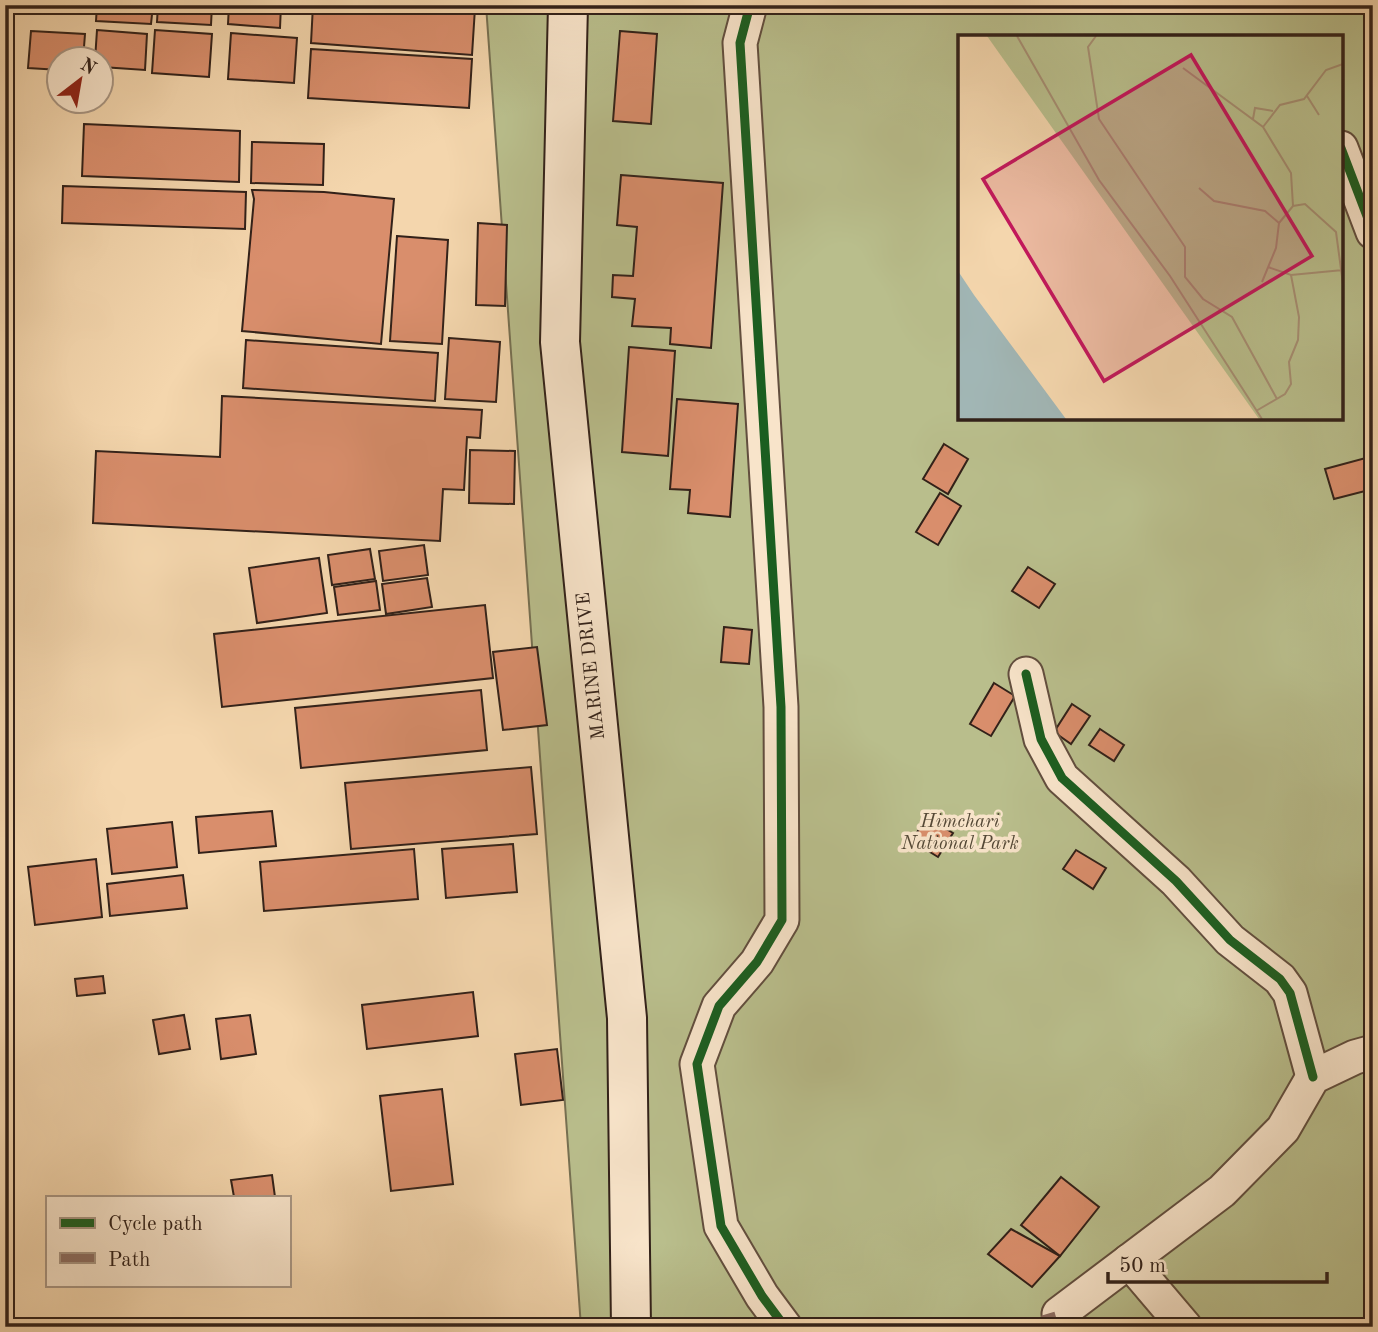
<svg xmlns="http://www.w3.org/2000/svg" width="1378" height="1332" font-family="'Old Standard TT',serif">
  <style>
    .green { fill: #b9be8c; stroke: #767052; stroke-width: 2; fill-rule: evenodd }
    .building { fill: #d98e6c; stroke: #322119; stroke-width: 2 }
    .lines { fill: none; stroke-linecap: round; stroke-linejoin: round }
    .street-casing { stroke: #624e3e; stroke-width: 37 }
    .secondary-casing { stroke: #322119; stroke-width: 42 }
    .street { stroke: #f8e4ca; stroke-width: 33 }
    .secondary { stroke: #f8e4ca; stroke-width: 38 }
    .quiet { stroke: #8d6e63; stroke-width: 7; stroke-dasharray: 14 7; stroke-linecap: butt }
    .cycleway-casing { stroke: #f8e4ca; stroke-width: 13 }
    .cycleway { stroke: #1b5e20; stroke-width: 9 }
    .labels { text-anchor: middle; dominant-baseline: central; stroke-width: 7; stroke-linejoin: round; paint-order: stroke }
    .street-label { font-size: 19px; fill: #322119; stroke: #f8e4ca }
    .park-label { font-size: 19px; font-style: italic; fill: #544836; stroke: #f8e4ca }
    .inset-road { fill: none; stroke: #a68e72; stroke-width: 2 }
    .view { fill: #c2185b; fill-opacity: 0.15; stroke: #c2185b; stroke-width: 3.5 }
    .inset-edge { fill: none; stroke: #322119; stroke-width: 3.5 }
  </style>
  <rect width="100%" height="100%" fill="#f4d6ad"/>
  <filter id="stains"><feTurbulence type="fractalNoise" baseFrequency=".00286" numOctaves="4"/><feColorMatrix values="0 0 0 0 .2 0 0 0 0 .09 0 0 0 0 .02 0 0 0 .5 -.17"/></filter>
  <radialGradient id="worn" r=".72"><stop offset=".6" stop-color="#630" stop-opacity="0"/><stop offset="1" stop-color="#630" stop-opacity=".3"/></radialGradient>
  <path class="green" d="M486 5H1373V1327H581ZM960 37H1341V418H960Z"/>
  <g class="building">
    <path d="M36 5H75L74 11 36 9Z"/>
    <path d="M97 5H153L151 24 96 21Z"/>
    <path d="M158 5H212L211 25 157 22Z"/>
    <path d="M229 5H281L280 28 228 24Z"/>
    <path d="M313 5H426L475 8 472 55 311 43Z"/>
    <path d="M97 30 147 34 145 70 102 67V60H95Z"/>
    <path d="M155 30 212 34 209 77 152 73Z"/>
    <path d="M31 31 85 34 83 60H60V70L28 68Z"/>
    <path d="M620 31 657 34 651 124 613 121Z"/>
    <path d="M231 33 297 38 294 83 228 79Z"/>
    <path d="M311 49 472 59 469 108 308 98Z"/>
    <path d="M84 124 240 131 239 182 82 176Z"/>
    <path d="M252 142 324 144 323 185 251 183Z"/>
    <path d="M621 175 723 183 711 348 670 344 671 328 632 326 635 299 612 297 613 275 633 276 637 227 617 225Z"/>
    <path d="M63 186 246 192 245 229 62 223Z"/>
    <path d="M252 190 324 192 394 199 381 344 242 331 254 199Z"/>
    <path d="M478 223 507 225 505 306 476 305Z"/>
    <path d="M397 236 448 240 442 344 390 341Z"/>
    <path d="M449 338 500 342 496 402 445 399Z"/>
    <path d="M246 340 438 353 435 401 243 388Z"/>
    <path d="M629 347 675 351 668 456 622 452Z"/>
    <path d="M222 396 482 410 480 438 467 437 464 490 443 489 440 541 93 523 96 451 220 457Z"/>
    <path d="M677 399 738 404 730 517 688 513 690 490 670 489Z"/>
    <path d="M944 444 968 459 948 494 923 479Z"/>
    <path d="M470 450 515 451 514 504 469 503Z"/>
    <path d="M1373 456V489L1334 499 1325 469Z"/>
    <path d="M940 493 961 506 938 545 916 532Z"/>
    <path d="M424 545 428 575 383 581 379 551Z"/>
    <path d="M370 549 375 579 332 585 328 555Z"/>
    <path d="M319 558 327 613 257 623 249 568Z"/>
    <path d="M1028 567 1055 584 1039 608 1012 591Z"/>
    <path d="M427 578 432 607 386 614 382 584Z"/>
    <path d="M376 581 380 610 338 615 334 587Z"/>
    <path d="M485 605 493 678 222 707 214 634Z"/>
    <path d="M724 627 752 630 749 664 721 662Z"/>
    <path d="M537 647 547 725 503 730 493 652Z"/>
    <path d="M994 683 1015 696 991 736 970 724Z"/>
    <path d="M481 690 487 750 301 768 295 708Z"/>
    <path d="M1072 704 1090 716 1071 744 1054 732Z"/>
    <path d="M1100 729 1124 745 1114 761 1089 745Z"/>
    <path d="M531 767 537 834 351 849 345 783Z"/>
    <path d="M272 811 276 846 199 853 196 817Z"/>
    <path d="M926 817 953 833 938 857 912 841Z"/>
    <path d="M172 822 177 867 112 874 107 829Z"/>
    <path d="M513 844 517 892 446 898 442 849Z"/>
    <path d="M414 849 418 899 264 911 260 862Z"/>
    <path d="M1076 850 1106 868 1093 889 1063 869Z"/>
    <path d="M96 859 102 917 35 925 28 867Z"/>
    <path d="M183 875 187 908 110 916 107 884Z"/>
    <path d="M103 976 105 993 77 996 75 979Z"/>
    <path d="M473 992 478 1036 367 1049 362 1005Z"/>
    <path d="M184 1015 190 1049 159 1054 153 1020Z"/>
    <path d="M250 1015 256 1054 221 1059 216 1019Z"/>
    <path d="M557 1049 563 1100 521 1105 515 1054Z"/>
    <path d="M442 1089 453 1184 391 1191 380 1096Z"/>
    <path d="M272 1175 275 1197H234L231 1180Z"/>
    <path d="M1061 1177 1099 1207 1060 1256 1021 1225Z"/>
    <path d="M1011 1229 1060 1256 1032 1287 988 1254Z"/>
  </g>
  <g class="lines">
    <g class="street-casing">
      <g id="street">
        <path d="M750 5 740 43 781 707 782 920 757 962 719 1006 697 1064 721 1226 762 1296 785 1327"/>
        <path d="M1341 148 1373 232"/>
        <path d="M1026 674 1041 739 1062 778 1176 881 1230 940 1280 979 1290 993 1313 1077"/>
        <path d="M1129 1261 1185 1327"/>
        <path d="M1059 1314 1222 1191 1283 1129 1313 1077 1355 1057 1373 1052"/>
      </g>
    </g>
    <g class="secondary-casing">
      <path id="secondary" d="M568 5 560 342 627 1018 631 1327"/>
    </g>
    <use href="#street" class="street"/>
    <use href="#secondary" class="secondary"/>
    <path class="quiet" d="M1023 1327 1026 1324 1059 1314"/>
    <g class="cycleway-casing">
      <g id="cycleway">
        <path d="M750 5 740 43 781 707 782 920 757 962 719 1006 697 1064 721 1226 762 1296 785 1327"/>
        <path d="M1341 148 1373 232"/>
        <path d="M1026 674 1041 739 1062 778 1176 881 1230 940 1280 979 1290 993 1313 1077"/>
      </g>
    </g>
    <use href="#cycleway" class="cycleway"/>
  </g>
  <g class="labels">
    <g class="street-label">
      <text transform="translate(592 666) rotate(-96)">MARINE DRIVE</text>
    </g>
    <g class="park-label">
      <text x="960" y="822">Himchari<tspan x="960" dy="22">National Park</tspan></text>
    </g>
  </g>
  <g transform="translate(958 35)">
    <rect width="385" height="385" fill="#f4d6ad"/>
    <path d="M29 1H385V384H301Z" fill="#b9be8c"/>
    <path d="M0 236 16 260 108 384H0Z" fill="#a1b6b5"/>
    <path class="inset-road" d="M59 1 141 145 212 241 304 384M138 1 130 12 141 84 227 212V242L245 264 274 282 319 364M225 33 305 92 333 138 335 171M349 61 361 80M295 84 297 73 315 76M305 92 322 70 346 64 368 35 385 29M241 153 256 166 307 176 321 188M310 232 333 240 385 235M304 247 318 213 321 188 335 171 347 169 378 197 385 249M298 376 327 359 333 349 331 327 340 305 341 282 333 240"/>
    <path class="view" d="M233 20 354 221 146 346 25 144Z"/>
    <rect width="385" height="385" class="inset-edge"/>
  </g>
  <rect width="1378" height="1332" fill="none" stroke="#f4d6ad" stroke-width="28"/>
  <rect x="7" y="7" width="1364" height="1318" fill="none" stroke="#322119" stroke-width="3.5"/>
  <rect x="14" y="14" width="1350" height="1304" fill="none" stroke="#322119" stroke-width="2"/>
  <rect x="46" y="1196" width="245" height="91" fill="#f8e4ca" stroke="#a99683" stroke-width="2"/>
  <rect x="60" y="1218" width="35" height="10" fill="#1b5e20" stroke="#a99683" stroke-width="2"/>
  <text x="108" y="1230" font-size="21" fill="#322119">Cycle path</text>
  <rect x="60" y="1253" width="35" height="10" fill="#8d6e63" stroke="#a99683" stroke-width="2"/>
  <text x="108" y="1266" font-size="21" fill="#322119">Path</text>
  <g transform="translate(80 80) rotate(31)"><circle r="33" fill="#f8e4ca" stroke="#a99683" stroke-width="2"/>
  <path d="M0-5L12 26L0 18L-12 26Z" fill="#8f2418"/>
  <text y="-10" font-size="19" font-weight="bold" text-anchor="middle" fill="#322119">N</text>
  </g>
  <path d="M1108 1272v10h219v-10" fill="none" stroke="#322119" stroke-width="3.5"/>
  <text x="1119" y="1272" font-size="21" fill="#322119" stroke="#f8e4ca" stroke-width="5" paint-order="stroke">50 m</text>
  <rect width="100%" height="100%" filter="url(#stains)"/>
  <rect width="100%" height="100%" fill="url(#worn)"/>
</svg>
